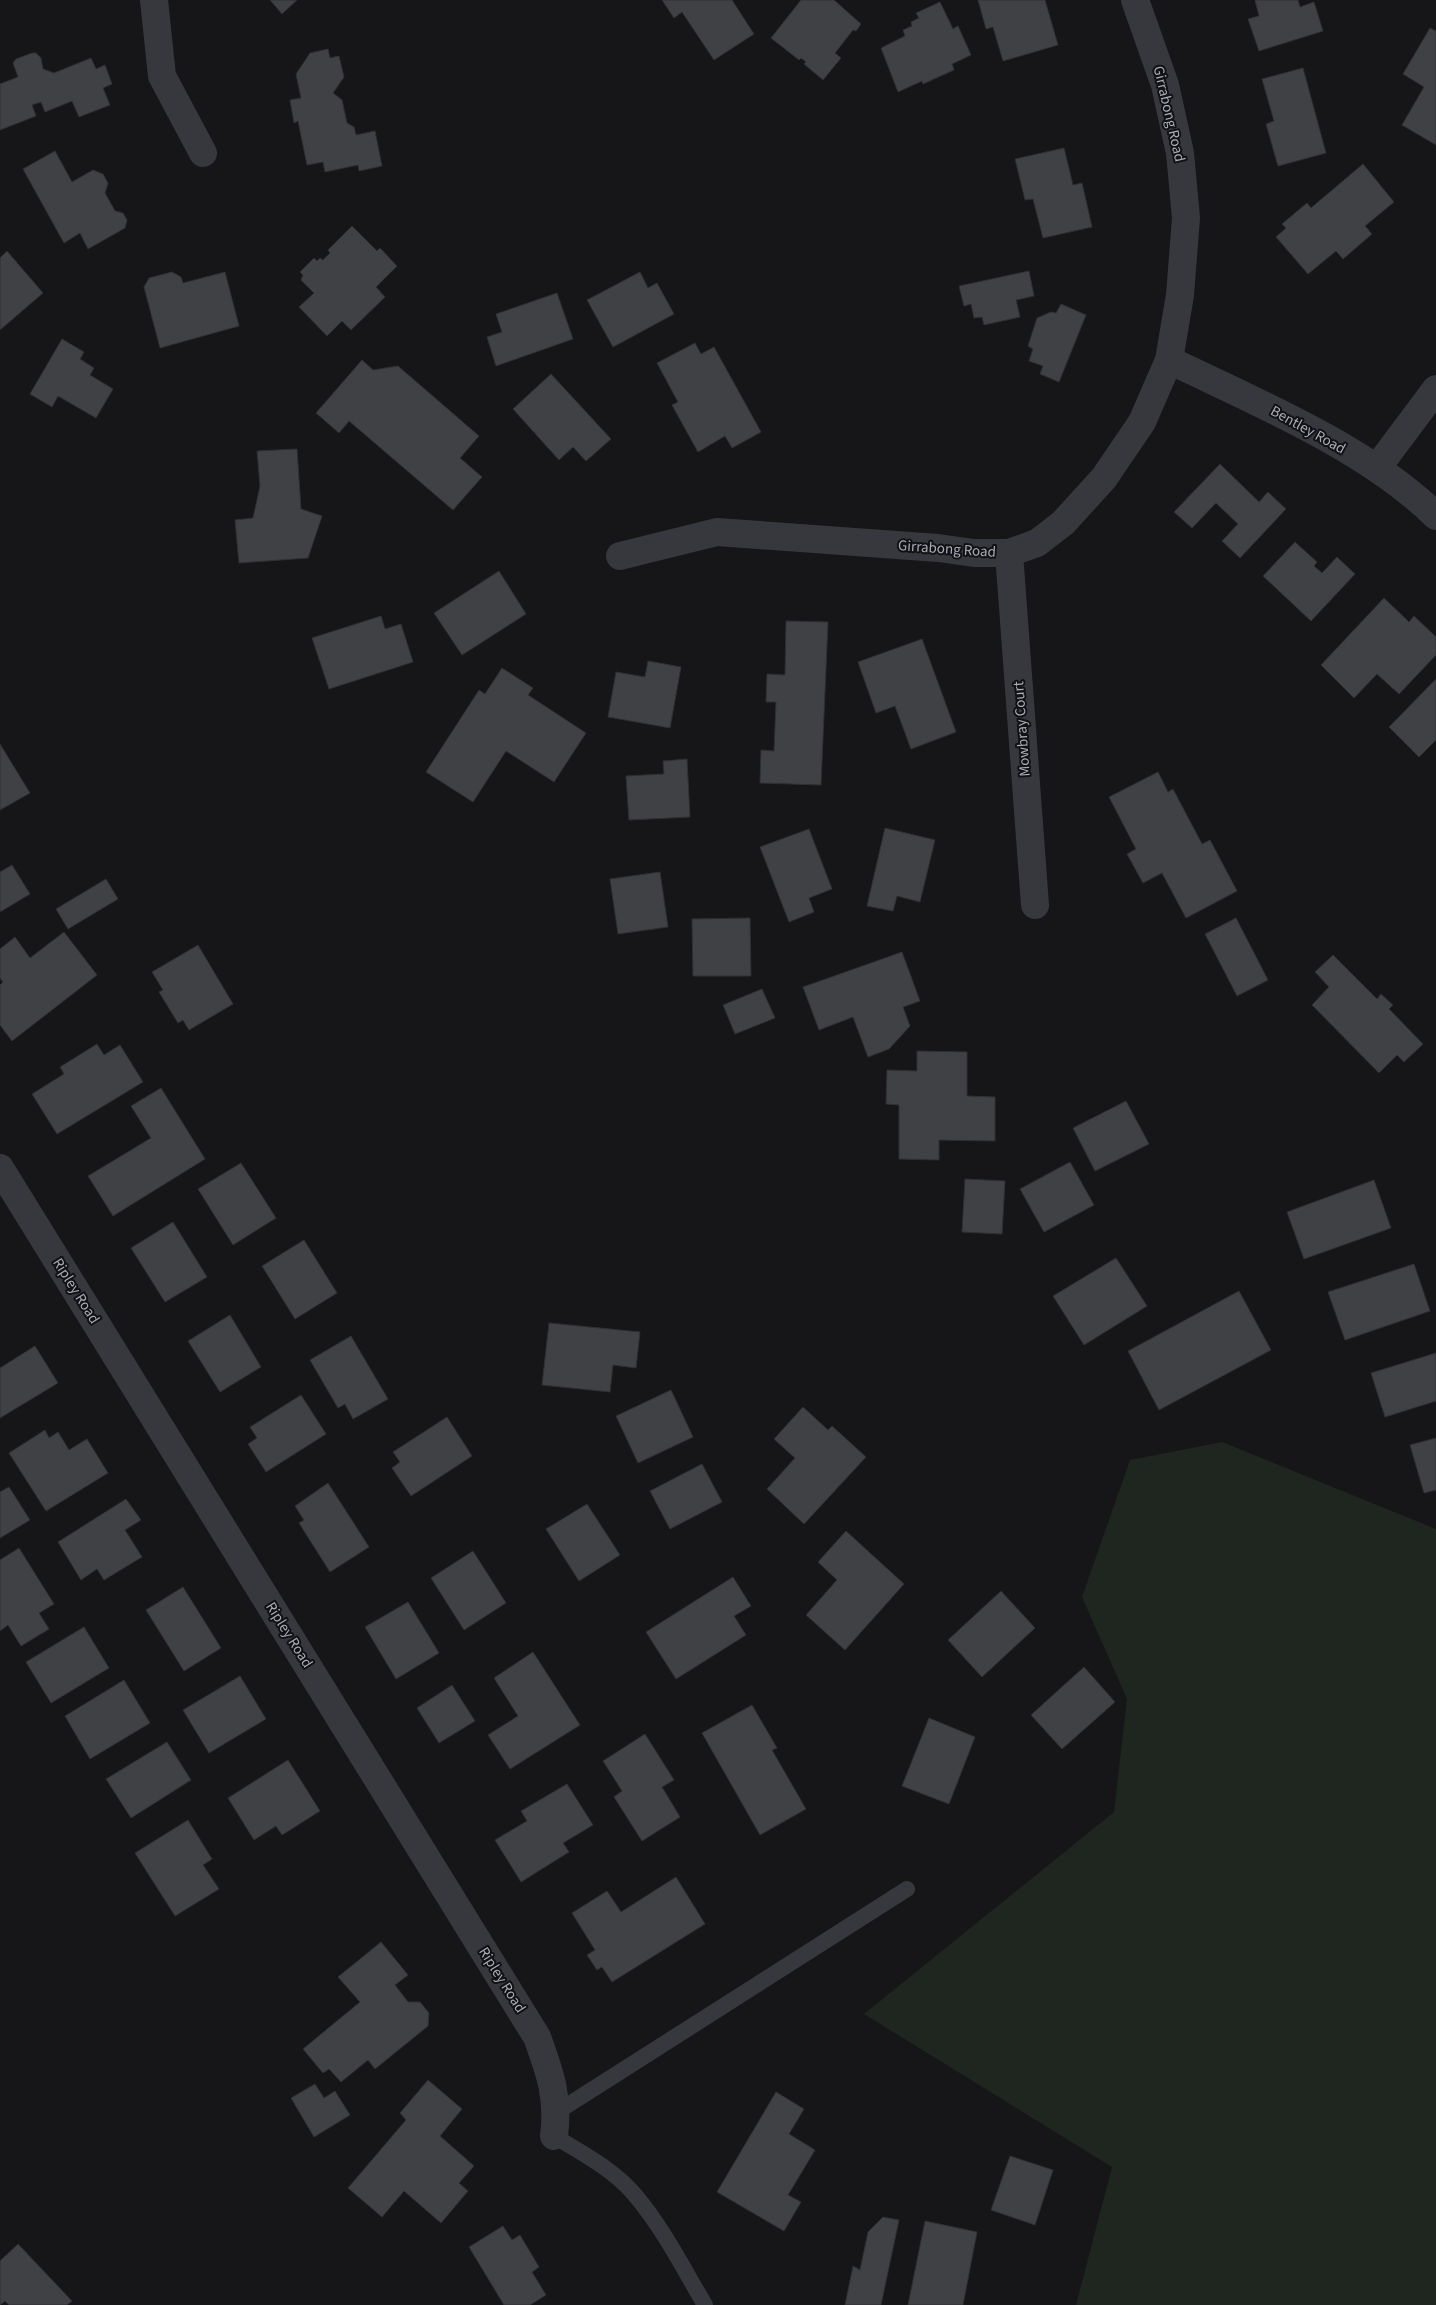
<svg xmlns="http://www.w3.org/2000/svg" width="1436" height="2305" font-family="'Source Sans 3',sans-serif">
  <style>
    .green { fill: #1e261f }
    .building { fill: #404145; stroke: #303034 }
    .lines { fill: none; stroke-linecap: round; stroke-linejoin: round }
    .lane { stroke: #37383d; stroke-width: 16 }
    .street { stroke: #37383d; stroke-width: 28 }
    .labels { text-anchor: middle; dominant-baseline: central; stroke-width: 4; stroke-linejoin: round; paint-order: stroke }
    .street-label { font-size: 15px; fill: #a8adb8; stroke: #111113 }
  </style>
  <rect width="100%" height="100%" fill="#161618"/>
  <path class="green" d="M1222 1442 1436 1529V2305H1076L1112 2167 864 2014 1114 1812 1127 1699 1082 1597 1130 1460Z"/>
  <g class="building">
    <path d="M270 0H297L282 14Z"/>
    <path d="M662 0H732L754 34 714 60 682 12 674 18Z"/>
    <path d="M801 0H834L861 24 856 31 853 30 835 53 841 58 823 80 804 64 806 62 801 58 799 60 771 38Z"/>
    <path d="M978 0H1045L1058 45 1003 61 993 27 986 29Z"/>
    <path d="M1255 0H1298L1300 7 1314 2 1323 31 1259 51 1248 19 1259 16Z"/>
    <path d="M940 2 953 29 958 26 971 55 952 64 954 70 923 84 922 81 898 92 881 48 905 36 903 30 912 26 911 22 919 18 916 13Z"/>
    <path d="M1430 28 1436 31V145L1402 125 1424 87 1403 74Z"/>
    <path d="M328 49 330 58 339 56 344 77 333 93 342 100 347 123 354 127 356 135 375 131 382 166 359 171 358 165 325 172 323 162 307 165 298 121 294 123 290 100 301 98 296 74 310 53Z"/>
    <path d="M32 53H36L41 58 43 69 54 73 91 58 96 69 105 65 112 84 103 88 110 105 79 117 72 101 45 112 41 102 32 105 36 116 0 130V84L18 77 13 63 16 59Z"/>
    <path d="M1303 68 1326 153 1278 166 1266 124 1274 121 1262 79Z"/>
    <path d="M1064 148 1073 185 1082 183 1092 227 1043 238 1033 199 1025 200 1015 159Z"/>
    <path d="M55 151 72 182 93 170 103 174 108 183 105 193 115 211 123 213 127 220 125 228 88 249 80 233 64 243 23 169Z"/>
    <path d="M1363 164 1394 202 1365 226 1372 234 1343 259 1336 251 1308 274 1276 237 1286 228 1282 224 1307 203 1311 208Z"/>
    <path d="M352 226 377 251 380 248 397 266 376 287 385 297 351 330 342 321 327 336 299 307 314 293 301 280 303 275 300 272 314 258 317 261 320 258 323 260 330 253 328 250Z"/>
    <path d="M7 251 43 293 0 330V258Z"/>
    <path d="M1029 271 1034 296 1016 300 1020 317 984 325 982 317 974 318 971 304 964 306 959 286Z"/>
    <path d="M172 272 181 277 183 283 225 272 239 326 160 348 144 287 149 278Z"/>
    <path d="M640 272 648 288 657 283 674 314 613 347 587 300Z"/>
    <path d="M557 293 573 339 496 366 487 337 502 332 496 314Z"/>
    <path d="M1061 304 1086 315 1059 382 1040 374 1043 366 1029 361 1033 349 1028 346 1037 318 1051 312 1056 313Z"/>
    <path d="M62 339 84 352 80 359 94 368 90 375 113 389 96 418 58 396 52 407 30 394Z"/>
    <path d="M695 343 701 354 714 347 761 432 732 448 725 436 698 452 672 405 678 402 657 363Z"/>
    <path d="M362 360 373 370 398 366 479 436 460 458 482 477 453 510 349 421 339 433 316 413Z"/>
    <path d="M551 374 611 439 586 461 573 447 559 460 513 409Z"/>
    <path d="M297 449 301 509 322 516 308 558 239 563 235 520 253 518 260 486 257 451Z"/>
    <path d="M1220 464 1259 502 1268 492 1286 509 1240 558 1222 541 1238 524 1216 503 1192 528 1174 512Z"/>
    <path d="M1295 542 1317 562 1314 566 1322 573 1337 557 1355 574 1311 621 1263 576Z"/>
    <path d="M499 571 526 614 462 655 434 613Z"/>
    <path d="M1384 598 1409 622 1414 616 1436 637V655L1399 694 1377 674 1354 698 1321 665Z"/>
    <path d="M381 616 385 629 401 624 413 662 329 689 312 638Z"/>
    <path d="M786 621 828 622 821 785 760 783 761 750 774 751 776 702H766L767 674 785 675Z"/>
    <path d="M922 639 956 732 911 749 895 706 876 713 858 662Z"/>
    <path d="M648 661 681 667 670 728 608 717 616 672 645 677Z"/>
    <path d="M502 668 533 688 528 695 586 733 554 782 506 751 473 802 426 772 479 690 485 694Z"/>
    <path d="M1436 679V740L1419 757 1389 727Z"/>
    <path d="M0 744 30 793 0 810Z"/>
    <path d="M687 759 690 817 629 820 626 776 664 774 663 761Z"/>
    <path d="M1158 772 1168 792 1173 789 1202 844 1210 840 1237 891 1186 918 1162 873 1143 883 1127 854 1136 849 1109 797Z"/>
    <path d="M885 828 935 840 920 902 897 896 893 911 867 906Z"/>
    <path d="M809 829 832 889 809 898 814 912 789 922 760 847Z"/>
    <path d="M12 865 30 894 0 912V872Z"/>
    <path d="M660 872 668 927 618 934 610 879Z"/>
    <path d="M106 879 118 899 68 929 56 909Z"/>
    <path d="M750 918 751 976H693L692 919Z"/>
    <path d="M1236 918 1268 980 1237 996 1205 934Z"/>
    <path d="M64 932 97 975 12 1041 0 1025V985L3 982 0 978V949L15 937 30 958Z"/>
    <path d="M198 945 233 1004 189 1030 183 1020 178 1023 159 992 163 990 152 972Z"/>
    <path d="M902 952 920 1001 903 1007 910 1026 889 1049 868 1057 853 1017 819 1030 803 987Z"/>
    <path d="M1333 955 1377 999 1381 994 1393 1005 1389 1009 1423 1044 1404 1062 1397 1055 1379 1073 1312 1005 1329 987 1315 972Z"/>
    <path d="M762 989 775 1018 735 1034 723 1005Z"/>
    <path d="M97 1044 104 1055 120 1045 143 1082 57 1134 32 1094 64 1074 60 1067Z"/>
    <path d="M917 1051 967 1052V1096L995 1097V1141L939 1140V1160L899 1159V1105L886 1104 887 1070 917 1071Z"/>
    <path d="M161 1088 205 1159 113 1216 88 1176 151 1138 131 1106Z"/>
    <path d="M1126 1101 1149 1144 1095 1171 1073 1128Z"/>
    <path d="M1070 1162 1094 1205 1044 1232 1020 1189Z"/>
    <path d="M241 1163 276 1218 233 1245 198 1189Z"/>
    <path d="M965 1179 1005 1181 1002 1234 962 1232Z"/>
    <path d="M1374 1180 1391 1228 1304 1259 1287 1212Z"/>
    <path d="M173 1222 207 1277 165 1302 131 1248Z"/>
    <path d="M304 1240 337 1293 295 1319 262 1266Z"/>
    <path d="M1116 1258 1147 1306 1084 1345 1053 1296Z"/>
    <path d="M1414 1264 1430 1311 1345 1340 1328 1292Z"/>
    <path d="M1239 1291 1271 1350 1159 1410 1128 1351Z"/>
    <path d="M230 1315 261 1367 220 1392 188 1341Z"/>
    <path d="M549 1323 640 1332 636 1368 613 1365 610 1392 542 1385Z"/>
    <path d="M351 1336 388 1399 353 1419 345 1404 338 1408 310 1360Z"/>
    <path d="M35 1346 58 1383 0 1418V1368Z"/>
    <path d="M1436 1353V1401L1385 1417 1371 1373Z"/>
    <path d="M671 1390 693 1437 638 1463 616 1416Z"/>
    <path d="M301 1395 326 1434 266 1472 248 1444 257 1438 250 1427Z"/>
    <path d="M803 1407 828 1430 832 1426 866 1457 804 1524 767 1489 795 1458 774 1439Z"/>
    <path d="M447 1417 472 1456 411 1496 392 1468 400 1462 393 1452Z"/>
    <path d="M45 1430 49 1438 58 1432 69 1450 87 1439 108 1473 46 1511 9 1453Z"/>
    <path d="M1436 1438V1490L1424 1493 1410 1445Z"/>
    <path d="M702 1464 722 1502 670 1529 650 1491Z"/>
    <path d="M328 1483 369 1547 330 1572 299 1523 304 1520 295 1506Z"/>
    <path d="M9 1487 30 1520 0 1538V1492Z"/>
    <path d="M126 1499 141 1520 125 1530 142 1557 104 1580 97 1569 81 1580 58 1542Z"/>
    <path d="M587 1504 620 1555 579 1581 546 1529Z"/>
    <path d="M846 1531 904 1584 845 1650 806 1615 837 1580 818 1562Z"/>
    <path d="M19 1548 54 1604 39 1613 49 1629 21 1646 8 1625 0 1631V1560Z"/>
    <path d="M473 1551 506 1603 464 1630 431 1578Z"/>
    <path d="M733 1577 751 1606 734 1616 746 1635 676 1679 646 1632Z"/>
    <path d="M183 1587 221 1648 184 1671 146 1610Z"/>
    <path d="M1001 1591 1035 1628 982 1677 948 1640Z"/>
    <path d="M408 1602 439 1653 396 1679 365 1627Z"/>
    <path d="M84 1627 109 1668 51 1703 26 1662Z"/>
    <path d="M533 1652 580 1725 510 1769 488 1735 518 1716 494 1678Z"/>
    <path d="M1084 1667 1115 1702 1062 1749 1031 1715Z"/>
    <path d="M240 1676 266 1719 209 1753 183 1710Z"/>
    <path d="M124 1680 150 1723 90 1759 65 1716Z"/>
    <path d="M452 1685 475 1721 439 1743 417 1708Z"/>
    <path d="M752 1705 777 1748 772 1750 806 1809 760 1835 702 1733Z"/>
    <path d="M929 1718 975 1737 949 1804 902 1786Z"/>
    <path d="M645 1734 674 1780 662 1787 680 1817 642 1841 614 1797 622 1791 603 1761Z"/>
    <path d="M167 1742 191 1780 131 1818 106 1779Z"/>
    <path d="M288 1760 320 1811 282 1835 276 1826 254 1840 228 1798Z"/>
    <path d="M567 1784 593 1825 563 1843 569 1852 521 1882 495 1840 527 1821 521 1811Z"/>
    <path d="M188 1820 212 1859 203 1865 219 1889 175 1916 135 1853Z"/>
    <path d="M676 1877 705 1924 612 1982 602 1967 597 1970 587 1955 595 1950 572 1913 607 1891 621 1912Z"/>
    <path d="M381 1942 408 1975 395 1985 408 2002H420L429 2013 428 2026 375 2069 368 2060 341 2082 329 2069 323 2073 303 2049 360 2002 338 1977Z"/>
    <path d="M428 2080 462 2109 440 2136 474 2166 459 2183 468 2191 441 2223 404 2191 382 2217 348 2188 406 2120 400 2113Z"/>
    <path d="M315 2084 324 2098 335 2091 350 2115 314 2137 291 2098Z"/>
    <path d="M776 2092 804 2109 789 2134 815 2150 788 2195 801 2202 784 2231 717 2192Z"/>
    <path d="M1010 2156 1053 2170 1035 2225 991 2210Z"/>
    <path d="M883 2217 899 2220 881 2305H845L853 2266 860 2270 868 2232Z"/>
    <path d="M925 2221 977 2232 963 2305H908Z"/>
    <path d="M503 2226 512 2240 520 2235 539 2267 532 2272 546 2295 530 2305H504L469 2247Z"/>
    <path d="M18 2244 72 2301 67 2305H9L5 2301 0 2305V2261Z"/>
  </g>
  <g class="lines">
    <g class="lane">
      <path d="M557 2112 907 1889"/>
      <path d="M554 2136C582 2153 613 2169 635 2195 663 2228 683 2268 705 2305"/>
    </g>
    <g class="street">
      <path d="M154 0 162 76 203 153"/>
      <path d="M1169 360C1256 402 1367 448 1436 516"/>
      <path d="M1377 468 1436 389"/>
      <path d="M1009 553 1035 905"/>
      <path d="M620 556 717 532 938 548 974 553H1009L1037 543 1063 523 1104 478 1142 422 1169 360 1180 295 1186 218 1180 153 1165 85 1135 0"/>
      <path d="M0 1168 537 2037C550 2073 559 2097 554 2136"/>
    </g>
  </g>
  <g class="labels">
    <g class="street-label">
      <text transform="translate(1169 114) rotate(77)">Girrabong Road</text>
      <text transform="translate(1308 430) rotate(29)">Bentley Road</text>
      <text transform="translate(947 549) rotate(4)">Girrabong Road</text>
      <text transform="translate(1022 729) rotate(-94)">Mowbray Court</text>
      <text transform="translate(76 1291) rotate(58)">Ripley Road</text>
      <text transform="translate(289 1635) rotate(58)">Ripley Road</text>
      <text transform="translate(502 1980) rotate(58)">Ripley Road</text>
    </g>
  </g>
</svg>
